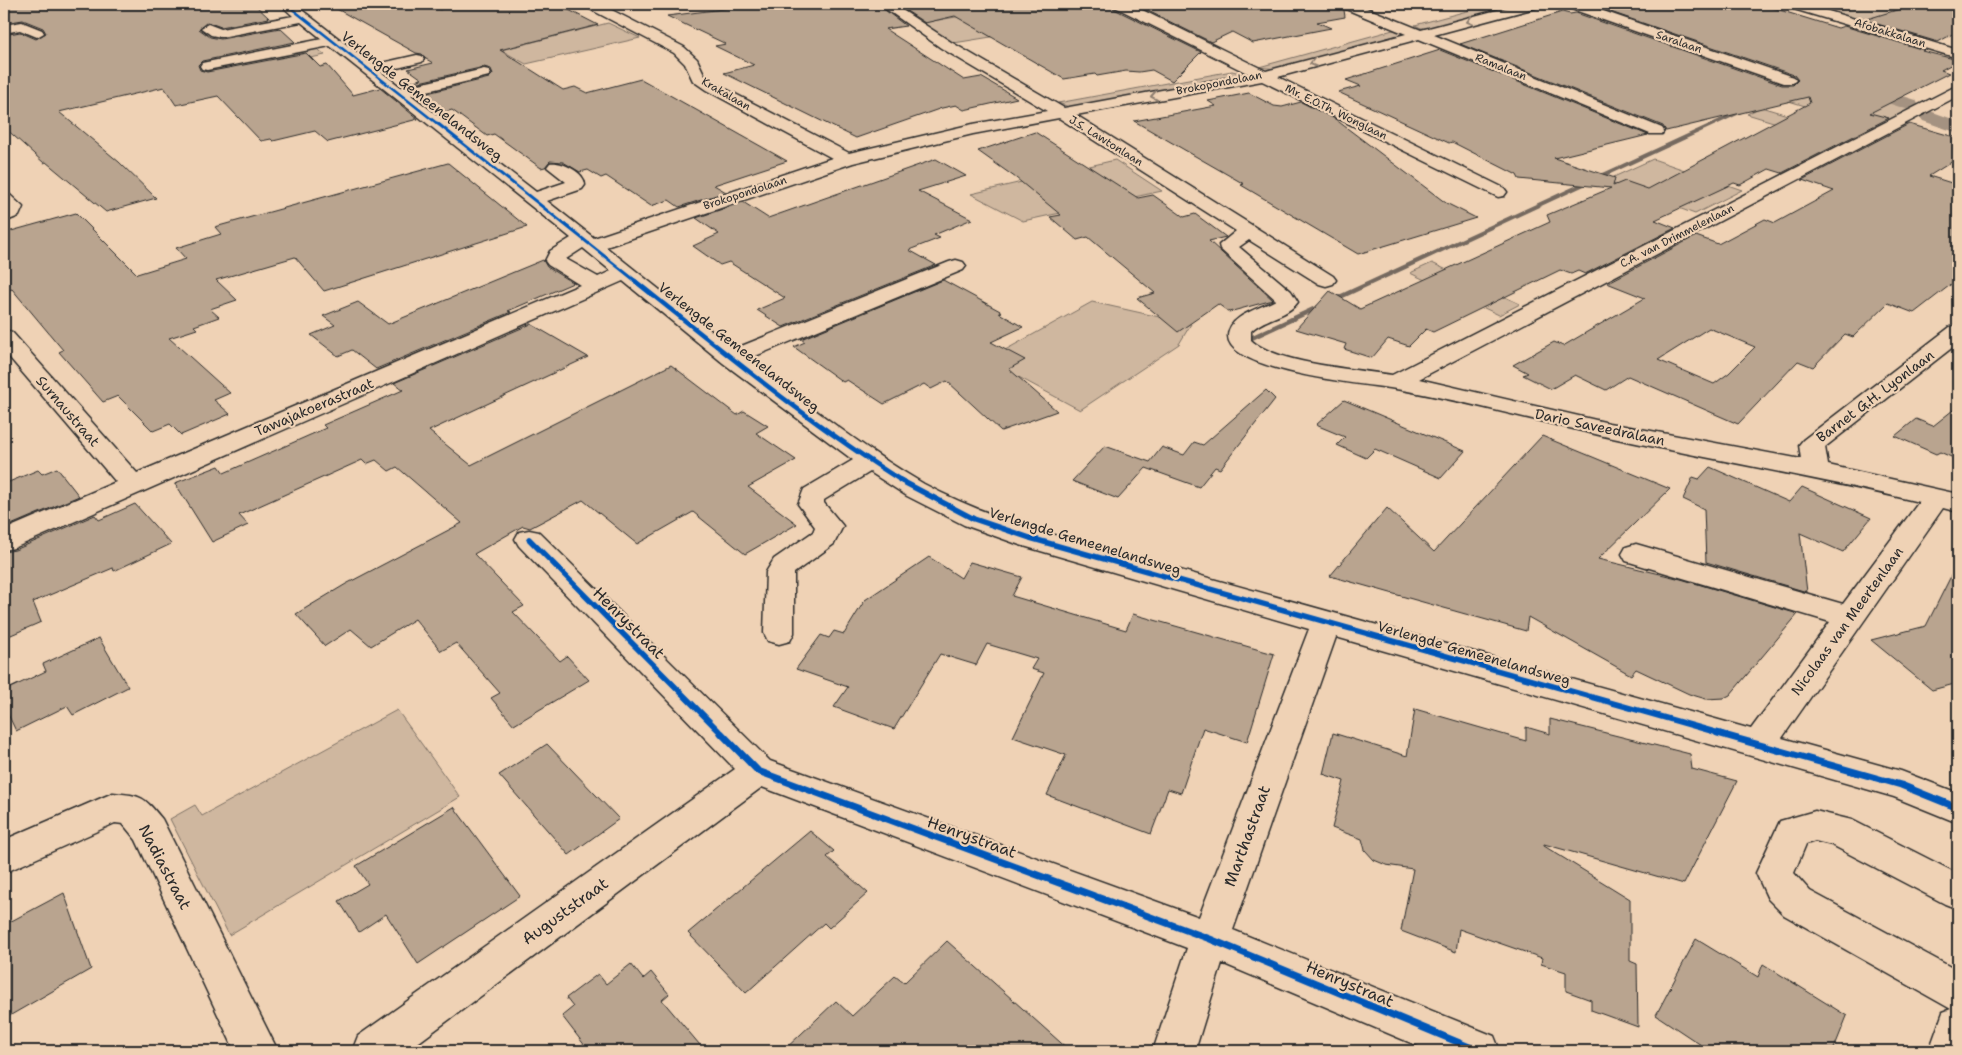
<svg xmlns="http://www.w3.org/2000/svg" width="1962" height="1055" font-family="'Shantell Sans',sans-serif">
  <style>
    .green { fill: #cfb79f; stroke: #7d7165 }
    .lines { fill: none; stroke-linecap: round; stroke-linejoin: round }
    .stream { fill: #74695f; fill-rule: evenodd }
    .canal { fill: #a49281; fill-rule: evenodd }
    .building { fill: #b9a48f; stroke: #2b2b2b; fill-rule: evenodd }
    .minor-casing { stroke: #2b2b2b; stroke-width: 3 }
    .minor { fill: #efd2b5; fill-rule: evenodd }
    .cycleway-far4-casing { stroke: #efd2b5; stroke-width: 4.5 }
    .cycleway-far3-casing { stroke: #efd2b5; stroke-width: 5 }
    .cycleway-far2-casing { stroke: #efd2b5; stroke-width: 7 }
    .cycleway-far1-casing { stroke: #efd2b5; stroke-width: 9 }
    .cycleway-casing { stroke: #efd2b5; stroke-width: 10 }
    .cycleway-far4 { stroke: #0057b8; stroke-width: 2.5 }
    .cycleway-far3 { stroke: #0057b8; stroke-width: 3 }
    .cycleway-far2 { stroke: #0057b8; stroke-width: 4.5 }
    .cycleway-far1 { stroke: #0057b8; stroke-width: 5.5 }
    .cycleway { stroke: #0057b8; stroke-width: 7 }
    .oneway { stroke: #8d7e70 }
    .labels { text-anchor: middle; dominant-baseline: central; stroke-width: 4.5; stroke-linejoin: round; paint-order: stroke }
    .far-street-label { font-size: 11px; fill: #2b2b2b; stroke: #efd2b5 }
    .street-label { font-size: 14px; fill: #2b2b2b; stroke: #efd2b5 }
    .near-street-label { font-size: 16px; fill: #2b2b2b; stroke: #efd2b5 }
  </style>
  <rect width="100%" height="100%" fill="#efd2b5"/>
  <filter id="ink" filterUnits="userSpaceOnUse"><feTurbulence type="fractalNoise" baseFrequency=".02" numOctaves="2"/><feDisplacementMap in="SourceGraphic" scale="10" xChannelSelector="R" yChannelSelector="G"/><feConvolveMatrix kernelMatrix="1 2 1 2 8 2 1 2 1" color-interpolation-filters="sRGB"/></filter>
  <g filter="url(#ink)">
    <g class="green">
      <path d="M1493 4H1520L1429 28H1421L1415 25Z"/>
      <path d="M1838 4H1893L1949 15 1903 31 1902 34 1814 9Z"/>
      <path d="M1008 8 1046 28 954 43 921 23Z"/>
      <path d="M608 23 640 38 526 64 501 50Z"/>
      <path d="M1393 30 1406 33 1276 69 1259 67Z"/>
      <path d="M315 47 325 55 215 78 204 69Z"/>
      <path d="M1232 71 1245 74 1069 107 1058 103Z"/>
      <path d="M1825 77 1913 109 1877 128 1779 98Z"/>
      <path d="M1761 107 1860 137 1846 144 1747 114Z"/>
      <path d="M1653 159 1742 190 1695 214 1605 181Z"/>
      <path d="M1115 160 1162 191 1023 221 971 194Z"/>
      <path d="M1432 263 1520 304 1499 315 1410 273Z"/>
      <path d="M1092 302 1191 324 1179 344 1080 410 987 360Z"/>
      <path d="M397 710 460 797 229 935 170 819 195 805 202 816Z"/>
    </g>
    <g class="lines">
      <path class="stream" d="M1744 108 1747 110 1746 111 1244 344H1241L1237 342Z"/>
      <g class="canal">
        <path d="M1854 81 1916 100 1918 104 1916 108 1909 110 1848 90 1845 86 1848 82Z"/>
        <path d="M1930 111 1958 121V133L1923 121 1920 117 1923 113Z"/>
      </g>
    </g>
    <g class="building">
      <path d="M4 4H59L62 6 73 4H254L269 18 221 27 207 22 199 29 210 37 221 39 280 28 295 42 202 61 198 65 200 70 207 72 306 53 320 67 327 65 353 95 380 88 418 119 328 142 315 131 273 141 271 139 261 141 218 96 176 105 164 87 59 112 119 162 156 198 106 212 46 162 44 163 4 127V35L20 32 36 39 46 33 43 28 23 20 4 23Z"/>
      <path d="M328 4H428L440 10 447 5 542 4 548 7 559 5 598 25 500 50 563 90 575 87 587 93 641 79 787 161 714 185 726 192 679 207 669 200 651 206 606 176 601 178 588 170 580 172 563 162 550 161 545 167 541 168 494 134 487 136 452 110 438 114 415 96 489 78 493 74 491 69 484 67 402 86 400 84 422 79 408 69 433 63 426 59 422 54 416 53Z"/>
      <path d="M763 4H877L906 26 885 29 964 80 981 77 1017 98 964 110 956 105 942 108 856 138 724 73 754 65 715 46 726 44 667 16Z"/>
      <path d="M896 4H1112L1114 9 1201 52 1172 81 1152 70 1139 72 1126 71 1097 76 1095 74 1064 79 955 16 925 23Z"/>
      <path d="M1134 4H1338L1339 8 1344 10 1345 17 1317 22 1331 28 1253 43 1232 32 1211 42Z"/>
      <path d="M1605 4H1760L1838 28 1844 26 1924 50 1922 51 1958 60V61L1941 70 1949 73 1870 113 1889 118 1782 173 1769 169 1740 185 1734 183 1655 220 1675 228 1585 274 1578 271 1571 274 1560 270 1433 332 1426 329 1409 346 1388 339 1372 358 1344 349 1346 344 1296 329 1330 291 1360 309 1550 222 1547 215 1611 188 1519 179 1517 175 1452 142 1449 143 1338 92 1361 86 1346 80 1440 50 1648 135 1554 158 1615 178 1613 186 1625 181 1648 189 1810 103 1808 97 1666 131 1663 126 1460 44 1562 12 1570 14 1576 13 1782 85H1793L1798 80 1794 75 1596 7Z"/>
      <path d="M1916 4 1923 5 1958 4V31L1938 42 1864 20Z"/>
      <path d="M1249 93 1274 106 1282 107 1301 102 1335 119 1446 203 1476 218 1358 254 1241 185 1244 184 1134 121 1216 106 1208 101Z"/>
      <path d="M1909 124 1958 138V158L1929 176 1958 185V279L1914 313 1888 303 1853 337 1845 334 1813 367 1798 361 1738 424 1628 376 1606 390 1575 375 1551 389 1523 375 1528 373 1513 365 1554 342 1563 346 1645 298 1607 283 1696 236 1718 244 1765 219 1775 223 1834 191 1802 180ZM1709 328 1755 347 1729 373 1714 384 1658 360Z"/>
      <path d="M1035 132 1138 198 1153 195 1184 217 1195 214 1226 237 1209 241 1273 300 1229 312 1218 304 1178 332 1137 298 1155 293 1088 237 1077 240 1050 217 1061 215 1016 178 978 151Z"/>
      <path d="M936 159 966 176 918 191 972 219 934 235 940 238 909 250 936 265 783 327 757 310 785 298 729 262 720 265 693 246 719 234 696 218 743 202 768 218Z"/>
      <path d="M448 163 527 227 324 291 295 257 216 280 237 300 210 309 219 317 194 326 197 329 169 338 230 393 214 400 230 414 181 435 170 424 153 431 118 396 103 402 59 352 63 350 12 289 4 292V233L76 213 137 274 186 259 176 248 221 234 215 227Z"/>
      <path d="M543 260 547 267 573 283 508 311 511 312 376 369 352 350 338 356 311 335 335 325 323 316 358 302 388 324Z"/>
      <path d="M943 280 1002 312 999 313 1023 327 991 342 1025 360 1009 369 1057 411 1001 431 947 381 931 389 924 384 884 404 847 380 843 382 794 347 805 342 801 339Z"/>
      <path d="M531 324 588 357 429 431 471 465 671 365 737 415 744 411 768 426 756 433 796 460 748 487 797 524 745 554 693 512 637 544 583 500 530 528 523 526 474 554 524 606 513 612 560 661 567 656 589 680 514 725 491 698 500 693 456 643 441 651 415 619 371 646 351 629 325 646 296 614 346 584 462 523 397 467 389 471 376 460 366 464 362 460 239 515 248 525 212 542 175 483 219 466 224 473 326 428 323 425 403 390 394 383Z"/>
      <path d="M1266 390 1275 399 1220 469 1215 467 1199 487 1146 468 1118 499 1072 481 1105 446 1150 462 1162 447 1184 455 1194 442 1203 445Z"/>
      <path d="M1344 400 1465 451 1441 478 1375 449 1366 458 1337 445 1345 437 1316 425Z"/>
      <path d="M1958 406V460L1940 452 1936 454 1895 436 1916 419 1933 426Z"/>
      <path d="M1542 436 1670 489 1598 559 1681 579 1798 614 1730 695 1724 698 1706 699 1689 694 1636 669 1631 675 1528 617 1526 631 1330 576 1387 508 1434 552Z"/>
      <path d="M1710 467 1789 502 1802 487 1871 518 1843 552 1800 533 1807 592 1706 562 1704 509 1683 499 1693 477 1699 479Z"/>
      <path d="M57 468 79 496 4 528V484L38 470 42 474Z"/>
      <path d="M135 504 171 544 114 571 113 568 33 602 41 622 4 638V552L15 550 95 515 99 520Z"/>
      <path d="M929 557 961 578 970 562 1022 577 1012 596 1126 630 1133 614 1274 654 1247 742 1203 728 1181 793 1168 789 1151 834 1047 795 1066 755 1013 737 1044 673 1031 669 1037 659 987 644 976 665 940 654 894 729 834 707 848 687 796 669 821 635 829 638 834 631 844 634 865 600Z"/>
      <path d="M1958 562V683L1932 690 1871 640 1926 626Z"/>
      <path d="M99 638 128 687 73 715 67 706 16 731 4 706V691L46 671 43 664Z"/>
      <path d="M1415 709 1526 741V727L1550 734V719L1690 754 1692 769 1737 781 1684 884 1544 844V846L1630 899V961L1637 964 1638 1027 1591 1010V1000L1566 991V972L1541 964 1542 958 1459 929 1456 952 1401 931 1413 869 1386 865 1374 860 1365 850 1362 839 1332 828 1344 781 1323 774 1333 733 1407 756Z"/>
      <path d="M547 744 619 819 569 855 499 775Z"/>
      <path d="M454 807 520 896 418 964 386 914 359 932 339 901 368 884 356 866Z"/>
      <path d="M810 831 834 851 827 857 868 893 829 928 824 923 746 993 688 933Z"/>
      <path d="M64 893 91 969 4 1019V925Z"/>
      <path d="M1696 939 1758 977 1763 964 1847 1016 1833 1051H1710L1656 1015Z"/>
      <path d="M947 941 1070 1051H783L836 1001 852 1016 895 976 904 983Z"/>
      <path d="M631 964 643 979 651 972 669 994 662 1000 705 1051H589L562 1016 573 1007 566 998 598 974 606 984Z"/>
    </g>
    <g class="lines">
      <g class="minor-casing">
        <g id="minor">
          <path d="M280 4H294L373 65 417 55 422 56 424 59 422 62 381 72 402 88 484 69 489 70 491 73 489 76 411 95 536 192 566 182 547 167 550 163C561 161 585 172 585 185L582 189 547 201 594 238 832 158 706 90 693 81 685 64 674 53 586 7 585 4H600L684 47 697 59 705 76 716 84 849 153 973 124 1047 111 941 48 879 4H893L951 42 1064 108 1249 74 1115 7 1114 4H1130L1266 71 1406 34 1341 7 1340 4H1357L1421 30 1520 4H1540L1539 7 1434 35 1662 128 1664 131 1662 134H1650L1419 39 1278 77 1504 188 1507 192 1504 196 1498 197 1262 81 1076 115 1333 276 1336 280 1333 284 1326 286 1319 284 1249 240 1239 247 1291 291 1298 302C1287 317 1264 318 1251 331V340C1277 364 1356 369 1392 375L1958 85V96L1419 379 1609 423 1801 459 1799 445 1803 440 1950 327 1958 325V343L1825 447 1828 465 1958 494V512L1943 508 1782 738 1901 771 1958 793V823L1894 797 1336 637 1233 930 1494 1036 1500 1051H1430L1222 963 1195 1051H1153L1187 948 762 787 407 1051H352L358 1036 735 769 519 546 515 539 519 532 529 530 539 532 770 761 1199 917 1309 629 1020 545 964 525 907 496 870 472 824 500V503L843 526 834 544 794 573V633L790 641 779 644 768 641 764 633 766 572 774 559 813 532 815 527 798 504 804 489 853 460 723 363 623 281 14 548 4 550V530L116 482 4 351V330L12 332 137 473 580 285 548 265 545 261 550 251 571 238 330 46 207 70 202 69 200 66 202 63 322 39 301 22 221 37 211 35 201 28 208 24 221 29 293 16ZM1059 118 1236 231 1219 245 1220 249 1276 300C1262 308 1228 315 1228 336 1228 371 1362 384 1390 388 1463 400 1535 421 1608 437 1712 460 1816 477 1919 502L1843 604 1636 544 1626 547 1622 554 1626 561 1830 622 1751 729 1040 531C1000 518 961 504 924 484 862 448 805 402 748 359L963 270 966 266 963 262 956 260 949 262 734 349 606 247 853 163 973 134ZM583 248 611 271 598 277 566 259Z"/>
          <path d="M1565 4H1583L1793 77 1796 80 1793 83H1783L1566 7Z"/>
          <path d="M1786 4H1805L1958 50V58L1787 7Z"/>
          <path d="M22 22 42 30 44 33 37 37 20 30 4 33V25Z"/>
          <path d="M4 193 10 195 23 207 19 216 4 222Z"/>
          <path d="M113 793C143 796 143 796 162 819L278 1051H235L136 840 123 824 115 823 4 873V840Z"/>
          <path d="M1815 811 1852 820 1958 874V909L1945 904 1832 845 1815 841 1806 844 1794 873 1810 891 1958 971V1051H1929L1943 1012 1951 1009 1784 915 1768 899 1756 873 1780 821Z"/>
        </g>
      </g>
      <use href="#minor" class="minor"/>
      <g class="cycleway-far4-casing">
        <path id="cycleway-far4" d="M286 4 439 125"/>
      </g>
      <g class="cycleway-far3-casing">
        <path id="cycleway-far3" d="M437 123 637 282"/>
      </g>
      <g class="cycleway-far2-casing">
        <path id="cycleway-far2" d="M635 281C722 350 808 422 902 481"/>
      </g>
      <g class="cycleway-far1-casing">
        <g id="cycleway-far1">
          <path d="M900 480 974 519 1030 538 1722 734"/>
          <path d="M529 539 722 734"/>
        </g>
      </g>
      <g class="cycleway-casing">
        <g id="cycleway">
          <path d="M721 733 758 771 1210 939 1479 1051"/>
          <path d="M1717 733 1901 785 1958 808"/>
        </g>
      </g>
      <use href="#cycleway-far4" class="cycleway-far4"/>
      <use href="#cycleway-far3" class="cycleway-far3"/>
      <use href="#cycleway-far2" class="cycleway-far2"/>
      <use href="#cycleway-far1" class="cycleway-far1"/>
      <use href="#cycleway" class="cycleway"/>
    </g>
    <defs><path id="oneway-chevron" d="M-2-3.5L2.5 0L-2 3.5" fill="none" stroke-width="1.6" stroke-linecap="round" stroke-linejoin="round" transform="scale(1.25)"/></defs>
    <g class="oneway">
      <use href="#oneway-chevron" transform="translate(1470 21) rotate(165)"/>
      <use href="#oneway-chevron" transform="translate(1313 63) rotate(165)"/>
      <use href="#oneway-chevron" transform="translate(1154 96) rotate(170)"/>
    </g>
  </g>
  <g class="labels">
    <g class="far-street-label">
      <text transform="translate(1890 33) rotate(17)">Afobakkalaan</text>
      <text transform="translate(1679 42) rotate(19)">Saralaan</text>
      <text transform="translate(1501 67) rotate(22)">Ramalaan</text>
      <text transform="translate(1219 83) rotate(-11)">Brokopondolaan</text>
      <text transform="translate(726 94) rotate(30)">Krakalaan</text>
      <text transform="translate(1336 112) rotate(26)">Mr. E.O.Th. Wonglaan</text>
      <text transform="translate(1106 141) rotate(32)">J.S. Lawtonlaan</text>
      <text transform="translate(745 193) rotate(-18)">Brokopondolaan</text>
      <text transform="translate(1677 236) rotate(-27)">C.A. van Drimmelenlaan</text>
    </g>
    <g class="street-label">
      <text transform="translate(422 96) rotate(38)">Verlengde Gemeenelandsweg</text>
      <text transform="translate(739 347) rotate(38)">Verlengde Gemeenelandsweg</text>
      <text transform="translate(1875 396) rotate(-37)">Barnet G.H. Lyonlaan</text>
      <text transform="translate(314 407) rotate(-23)">Tawajakoerastraat</text>
      <text transform="translate(68 411) rotate(49)">Surnaustraat</text>
      <text transform="translate(1600 427) rotate(12)">Dario Saveedralaan</text>
      <text transform="translate(1085 541) rotate(17)">Verlengde Gemeenelandsweg</text>
      <text transform="translate(1847 621) rotate(-54)">Nicolaas van Meertenlaan</text>
      <text transform="translate(1474 653) rotate(16)">Verlengde Gemeenelandsweg</text>
    </g>
    <g class="near-street-label">
      <text transform="translate(629 623) rotate(45)">Henrystraat</text>
      <text transform="translate(1247 836) rotate(-70)">Marthastraat</text>
      <text transform="translate(972 837) rotate(20)">Henrystraat</text>
      <text transform="translate(165 867) rotate(62)">Nadiastraat</text>
      <text transform="translate(565 911) rotate(-36)">Auguststraat</text>
      <text transform="translate(1350 984) rotate(23)">Henrystraat</text>
    </g>
  </g>
  <rect width="1962" height="1055" fill="none" stroke="#efd2b5" stroke-width="20"/>
  <rect x="10" y="10" width="1942" height="1035" fill="none" stroke="#2b2b2b" stroke-width="2" filter="url(#ink)"/>
</svg>
